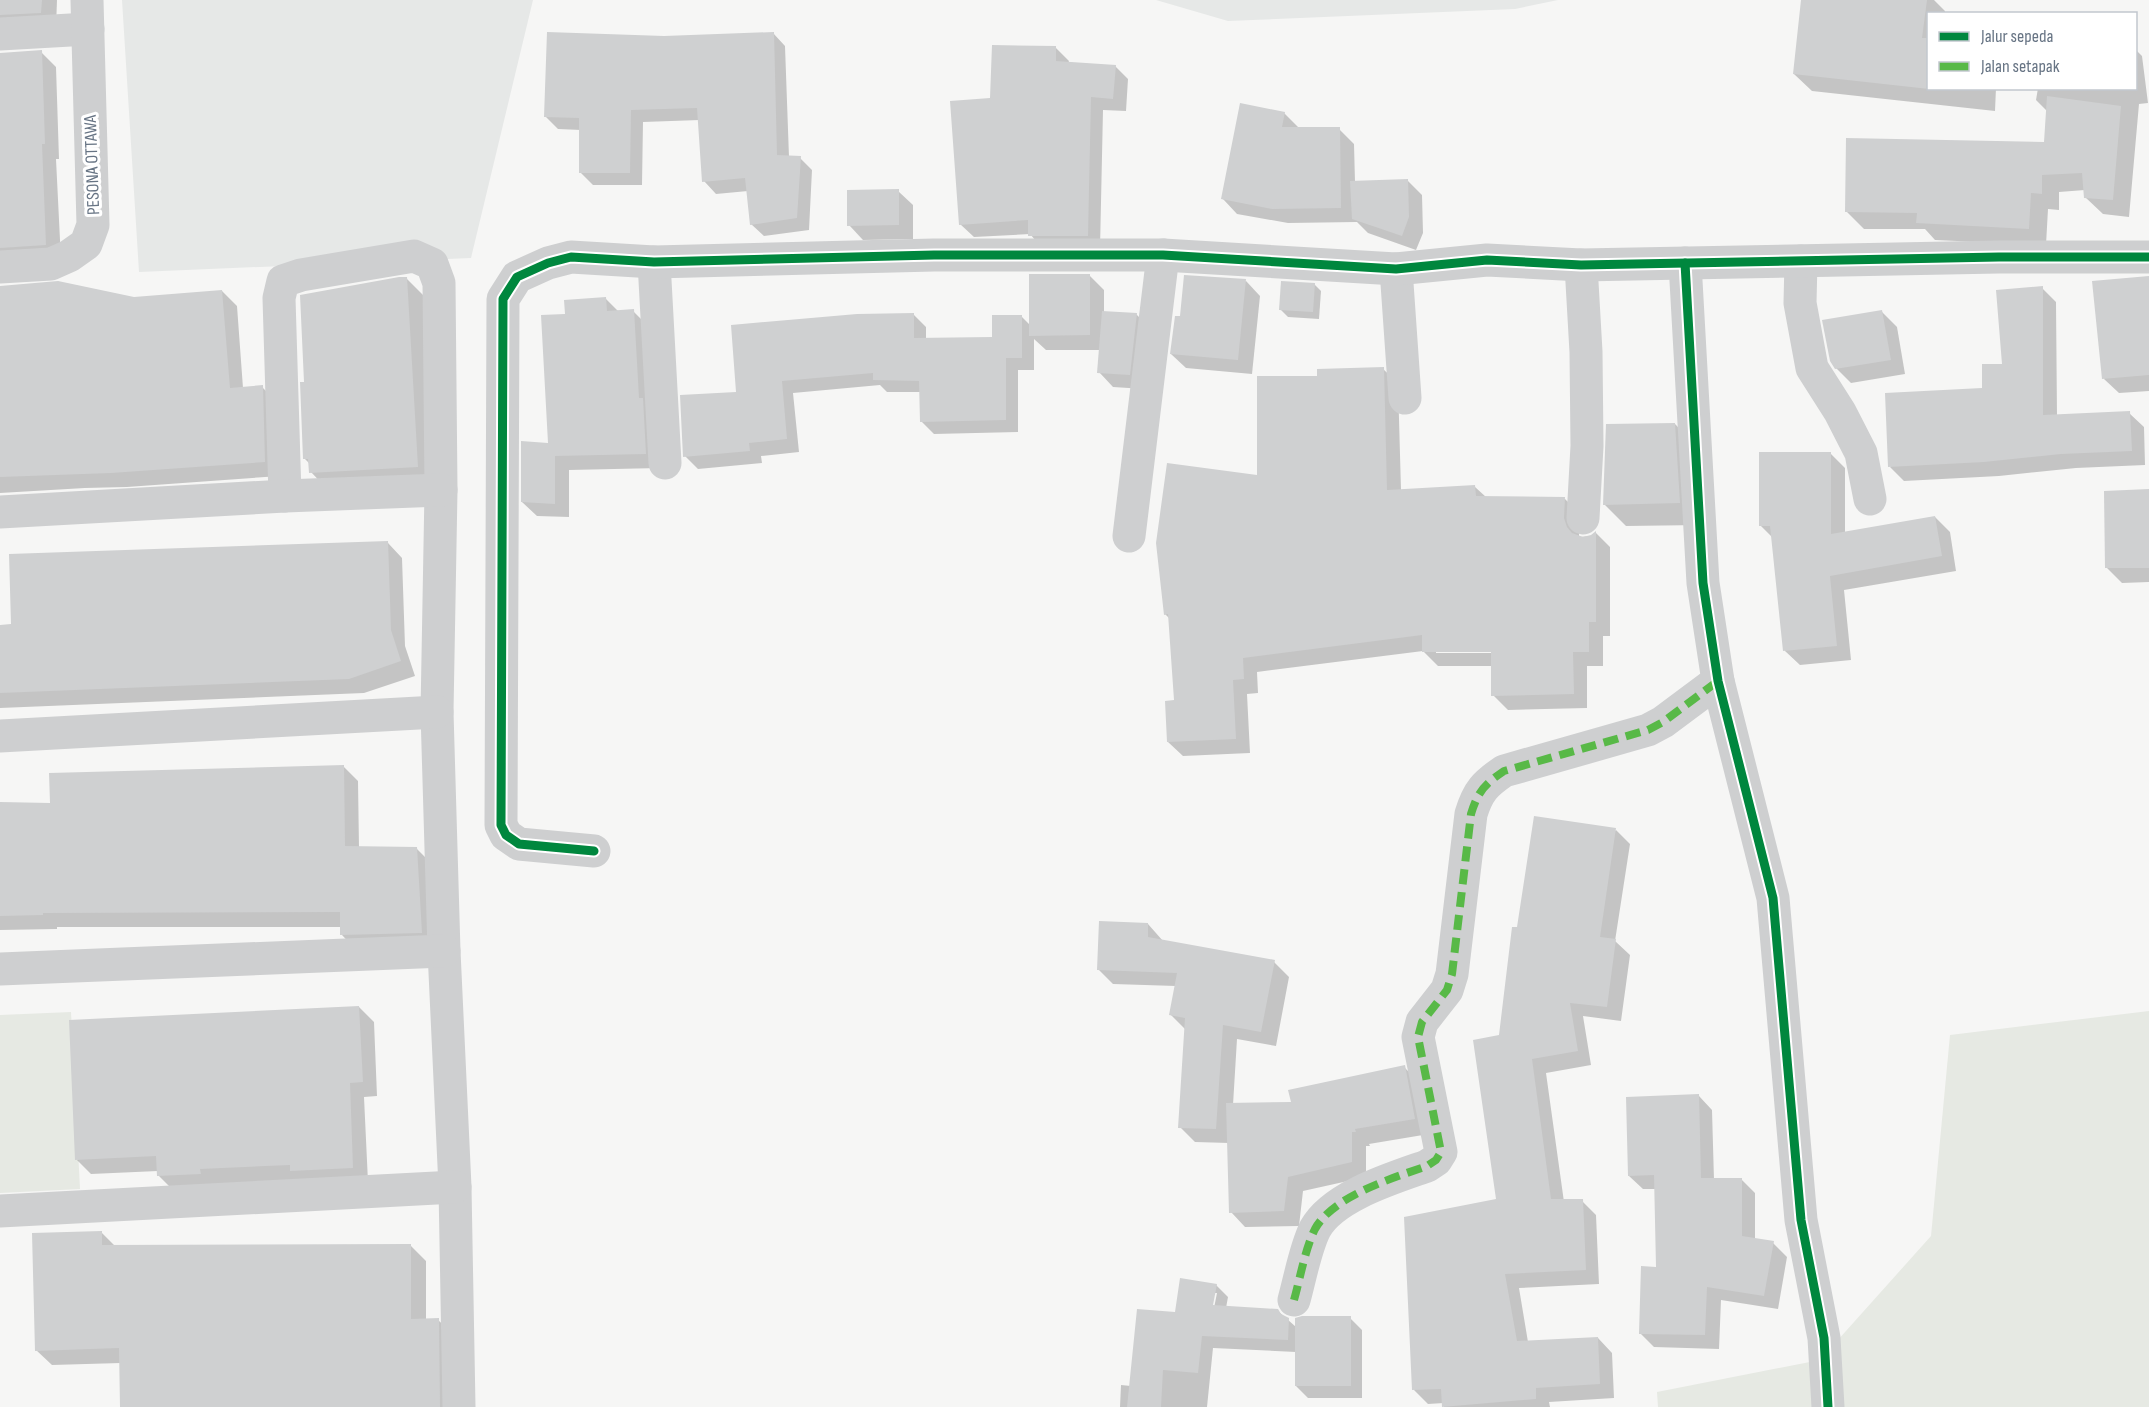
<svg xmlns="http://www.w3.org/2000/svg" width="2149" height="1407" font-family="'Sofia Sans Condensed',sans-serif">
  <style>
    .built { fill: #e6e8e7 }
    .green { fill: #e6e9e3 }
    .shadow { fill: #0003; fill-rule: evenodd }
    .building { fill: #cfd0d1 }
    .lines { fill: none; stroke-linecap: round; stroke-linejoin: round }
    .minor { stroke: #cecfd0; stroke-width: 33 }
    .quiet { stroke: #58b947; stroke-width: 8; stroke-dasharray: 15 8; stroke-linecap: butt }
    .cycleway-casing { stroke: #fff; stroke-width: 13 }
    .cycleway { stroke: #00873e; stroke-width: 9 }
    .labels { text-anchor: middle; dominant-baseline: central; stroke-width: 6; stroke-linejoin: round; paint-order: stroke }
    .street-label { font-size: 18px; fill: #677484; stroke: #fff }
  </style>
  <rect width="100%" height="100%" fill="#f6f6f5"/>
  <g class="built">
    <path d="M122 0H533L471 258 139 272Z"/>
    <path d="M1156 0H1558L1515 9 1228 21Z"/>
  </g>
  <g class="green">
    <path d="M2149 1011V1407H1658L1657 1392 1820 1360 1931 1236 1950 1035Z"/>
    <path d="M71 1012 80 1189 0 1193V1015Z"/>
  </g>
  <g class="shadow">
    <path d="M0 0H57L56 28 0 39Z"/>
    <path d="M1802 0H1934L1945 11V14H1928V88H1996L1995 111 1812 91 1794 74Z"/>
    <path d="M773 33 785 46 789 157 800 158 812 170 809 230 764 236 751 224 748 191 716 194 704 181 700 120 643 122 642 185H593L580 172 581 130 558 129 546 117 664 37Z"/>
    <path d="M1055 47 1069 61 1068 64 1115 66 1128 79 1126 111 1103 110 1100 249H1043L1030 234 974 237 960 224 992 99Z"/>
    <path d="M2136 50 2142 56 2148 103 2139 104 2129 217 2103 214 2085 197V190L2059 192V210L2048 209 2046 245 1935 240 1925 229H1864L1847 212 2046 143 2048 112 2036 100 2038 88H2136Z"/>
    <path d="M41 52 56 67 59 159H56L61 260 0 272V54Z"/>
    <path d="M1284 113 1300 129H1339L1354 144 1355 182 1407 180 1422 195 1423 233 1416 250 1368 233 1357 222 1288 223 1237 214 1223 199Z"/>
    <path d="M898 191 913 205V239L863 240 849 225Z"/>
    <path d="M1089 275 1104 290V312L1136 314 1151 329 1144 389 1113 387 1099 372 1101 350H1046L1034 339V370H1018V432L934 434 921 421V392H887L880 385 793 393 799 452 761 456 762 463 698 469 685 456 738 393 914 315 926 327V339L993 338 1022 317 1031 326Z"/>
    <path d="M2149 277V391L2119 393 2104 379Z"/>
    <path d="M407 279 424 296 435 485 328 490 311 472 310 464 304 458 306 383Z"/>
    <path d="M1246 281 1260 296 1252 374 1186 368 1171 354 1182 317Z"/>
    <path d="M1314 284 1321 291 1319 319 1288 317 1281 310Z"/>
    <path d="M0 287 134 298 222 291 237 306 243 388 262 387 277 402 280 476 127 487 85 488 0 493Z"/>
    <path d="M2042 288 2056 302 2057 416 2129 413 2144 427 2145 465 2076 468 1999 476 1904 481 1890 467 1983 389 2004 365Z"/>
    <path d="M605 298 619 312 633 311 648 326 660 468 569 470V517L537 516 522 502 550 444 567 315Z"/>
    <path d="M1882 312 1897 327 1905 374 1851 383 1836 368Z"/>
    <path d="M1383 369 1398 383 1401 490 1475 487 1486 497 1565 499 1579 513V537L1592 536 1596 533 1610 547V636H1603V666H1587V708L1508 710 1493 695V666H1438L1423 651 1257 672 1258 693 1247 694 1250 753 1183 756 1168 742 1175 702 1170 619 1165 614 1258 477 1318 378ZM1436 650H1499V653H1436Z"/>
    <path d="M1675 424 1697 447 1701 525 1626 526 1604 504Z"/>
    <path d="M1831 454 1845 468V533L1935 517 1950 532 1956 571 1844 590 1851 660 1800 665 1785 651 1773 538 1760 525Z"/>
    <path d="M2149 491V582L2122 583 2107 568Z"/>
    <path d="M388 543 402 558 405 646 415 676 364 693 0 708V627Z"/>
    <path d="M343 766 358 781 359 848 417 849 431 863 436 947 356 950 342 935V927H57V929L0 930V803L52 804Z"/>
    <path d="M1616 830 1630 844 1615 941 1630 955 1621 1021 1583 1016 1591 1065 1546 1073 1564 1202 1582 1201 1596 1215 1599 1284 1519 1288 1528 1342 1598 1338 1612 1353 1614 1398 1549 1402 1550 1407H1444V1403L1428 1404 1414 1390 1498 1201 1500 1036 1518 929Z"/>
    <path d="M1148 924 1163 941 1274 962 1289 977 1276 1046 1237 1039 1233 1105 1293 1103 1404 1067 1419 1082 1429 1134 1369 1144 1370 1146H1366V1177L1303 1191 1299 1226 1245 1227 1231 1212 1229 1143 1195 1142 1180 1127 1186 1030 1170 1014 1176 986 1113 984 1098 969Z"/>
    <path d="M359 1007 374 1022 377 1096 364 1097 368 1182 173 1190 158 1175V1171L91 1174 77 1160Z"/>
    <path d="M1699 1096 1712 1110 1714 1180 1741 1179 1755 1193V1239L1773 1243 1787 1257 1778 1309 1721 1300 1719 1349 1654 1347 1640 1333 1657 1268 1656 1189H1643L1629 1176Z"/>
    <path d="M101 1232 115 1246H411L426 1261V1320H438L454 1335 455 1407H121V1363L52 1365 36 1350Z"/>
    <path d="M1216 1285 1228 1297 1226 1308 1278 1311 1296 1327 1350 1318 1362 1330V1398H1308L1296 1386V1352L1213 1348 1207 1407H1120L1121 1385 1131 1386 1177 1314ZM1214 1293H1217L1213 1313H1210Z"/>
  </g>
  <g class="building">
    <path d="M0 0H42L41 13 0 15Z"/>
    <path d="M1801 0H1927L1922 38H1929V89L1793 74Z"/>
    <path d="M547 32 664 36 774 32 777 155 801 156 797 218 750 225 745 178 702 182 697 108 631 110 630 173H579V118L544 117Z"/>
    <path d="M992 45 1056 46V61L1116 65 1113 99 1091 97 1088 236H1028V220L959 225 950 101 990 98Z"/>
    <path d="M42 50 45 144H42L46 245 0 248V53Z"/>
    <path d="M2047 96 2121 106 2113 200 2084 198 2082 173 2042 175V194L2031 193 2029 229 1916 223 1917 213 1845 212 1846 138 2044 142Z"/>
    <path d="M1240 103 1285 112 1282 127H1340L1341 208 1272 209 1221 199Z"/>
    <path d="M1408 179 1409 217 1402 236 1352 219 1350 181Z"/>
    <path d="M899 189V225L847 226V190Z"/>
    <path d="M1029 274H1090V335L1029 336Z"/>
    <path d="M1184 275 1246 279 1238 360 1170 354 1175 316H1180Z"/>
    <path d="M2149 276V375L2102 379 2092 281Z"/>
    <path d="M399 277H407L418 467 309 473 308 459H303L300 382H304L300 295Z"/>
    <path d="M58 281 134 297 222 290 230 388 263 385 265 462 111 473 0 477V286Z"/>
    <path d="M1281 281 1315 283 1313 312 1279 310Z"/>
    <path d="M2043 286V415L2130 411 2132 451 2061 454 1984 462 1888 467 1885 393 1982 388V364H2002L1996 290Z"/>
    <path d="M606 297 607 311 634 309 639 398H643L646 454 555 456V504L521 502V441L548 443 541 315 565 314 564 300Z"/>
    <path d="M1882 310 1891 360 1835 369 1830 361 1822 320Z"/>
    <path d="M1102 311 1137 313 1130 375 1097 373Z"/>
    <path d="M914 313V338L992 337V315H1022V358H1006V420L920 422 919 381 873 380V373L782 381 787 439 749 443 750 451 683 457 680 395 736 392 731 325 857 314Z"/>
    <path d="M1384 367 1387 490 1475 485 1476 496 1565 497 1564 518 1567 527 1572 533 1583 537 1591 535 1596 531V622H1589V652H1573L1574 694 1491 696V652H1422V635L1243 658 1244 679 1233 680 1236 739 1167 742 1165 701 1174 700 1168 614 1164 615 1156 543 1167 463 1257 475V376H1317V369Z"/>
    <path d="M1675 423 1680 503 1603 505 1606 424Z"/>
    <path d="M1759 452H1831V534L1935 516 1942 556 1830 576 1837 646 1783 651 1770 526H1759Z"/>
    <path d="M2149 489V568H2105L2104 491Z"/>
    <path d="M388 541 391 630 401 661 349 679 0 693V625L11 624 9 554Z"/>
    <path d="M344 765 345 846 417 847 422 933 340 935V912L43 913V915L0 916V802L50 803 49 773Z"/>
    <path d="M1534 816 1616 828 1600 937 1616 939 1607 1007 1570 1003 1578 1051 1532 1059 1551 1199H1583L1586 1270 1505 1274 1517 1341 1598 1337 1600 1384 1536 1388V1399L1442 1407 1441 1389 1412 1390 1404 1217 1496 1199 1473 1040 1499 1035 1512 927H1517Z"/>
    <path d="M1099 921 1148 923V937L1275 960 1261 1032 1223 1025 1216 1129 1178 1128 1185 1018 1169 1015 1177 973 1097 970Z"/>
    <path d="M359 1006 363 1082 350 1083 353 1168 290 1171V1165L200 1169 201 1174 157 1176 156 1156 75 1160 69 1020Z"/>
    <path d="M1405 1065 1415 1119 1355 1129 1356 1132H1352V1162L1288 1177 1284 1211 1229 1213 1226 1103 1291 1102 1288 1090Z"/>
    <path d="M1699 1094 1701 1178H1742V1236L1774 1241 1764 1296 1707 1287 1705 1335 1639 1334 1641 1266 1656 1267 1654 1175 1628 1176 1626 1097Z"/>
    <path d="M102 1231V1245L411 1244V1319L439 1318 440 1407H120L119 1348 35 1351 32 1233Z"/>
    <path d="M1180 1278 1217 1284 1213 1305 1278 1309 1281 1314 1289 1318 1288 1340 1202 1336 1198 1373 1163 1370 1161 1407H1127L1137 1309 1175 1312Z"/>
    <path d="M1302 1316H1351V1386H1295V1318Z"/>
  </g>
  <g class="lines">
    <g class="minor">
      <path d="M0 34 88 29"/>
      <path d="M1801 261 1800 303 1812 368 1840 412 1861 453 1870 499"/>
      <path d="M654 262 665 463"/>
      <path d="M1685 263 1703 583 1718 681 1773 898 1801 1220 1824 1338 1828 1407"/>
      <path d="M1581 265 1586 352 1587 446 1583 518"/>
      <path d="M0 267 51 264 69 256 86 244 93 225 87 0"/>
      <path d="M1396 269 1405 398"/>
      <path d="M285 496 279 298 283 281 301 275 414 256 432 264 439 283 441 490 437 712 444 951 455 1187 459 1407"/>
      <path d="M0 512 285 496 441 490"/>
      <path d="M1129 536 1163 255"/>
      <path d="M0 736 437 712"/>
      <path d="M594 851 519 844 506 835 501 825 503 299 517 277 548 263 571 257 654 262 934 255H1163L1396 269 1487 260 1581 265 1999 257H2149"/>
      <path d="M0 969 444 951"/>
      <path d="M0 1211 455 1187"/>
      <path d="M1294 1300C1300 1279 1305 1249 1315 1229 1333 1196 1393 1178 1427 1166L1436 1160 1441 1152 1418 1037 1422 1022 1447 990 1452 974 1471 814C1478 791 1485 784 1504 771L1648 730 1663 722 1718 681"/>
    </g>
    <path class="quiet" d="M1294 1300C1300 1279 1305 1249 1315 1229 1333 1196 1393 1178 1427 1166L1436 1160 1441 1152 1418 1037 1422 1022 1447 990 1452 974 1471 814C1478 791 1485 784 1504 771L1648 730 1663 722 1718 681"/>
    <g class="cycleway-casing">
      <g id="cycleway">
        <path d="M1685 263 1703 583 1718 681 1773 898 1801 1220 1824 1338 1828 1407"/>
        <path d="M594 851 519 844 506 835 501 825 503 299 517 277 548 263 571 257 654 262 934 255H1163L1396 269 1487 260 1581 265 1999 257H2149"/>
      </g>
    </g>
    <use href="#cycleway" class="cycleway"/>
  </g>
  <g class="labels">
    <g class="street-label">
      <text transform="translate(92 165) rotate(-92)">PESONA OTTAWA</text>
    </g>
  </g>
  <rect x="1927" y="12" width="210" height="78" fill="#ffffff" stroke="#c2c7ce" stroke-width="1.5"/>
  <rect x="1939" y="32" width="30" height="9" fill="#00873e" stroke="#c2c7ce" stroke-width="1.5"/>
  <text x="1981" y="42" font-size="18" fill="#677484">Jalur sepeda</text>
  <rect x="1939" y="62" width="30" height="9" fill="#58b947" stroke="#c2c7ce" stroke-width="1.5"/>
  <text x="1981" y="72" font-size="18" fill="#677484">Jalan setapak</text>
</svg>
